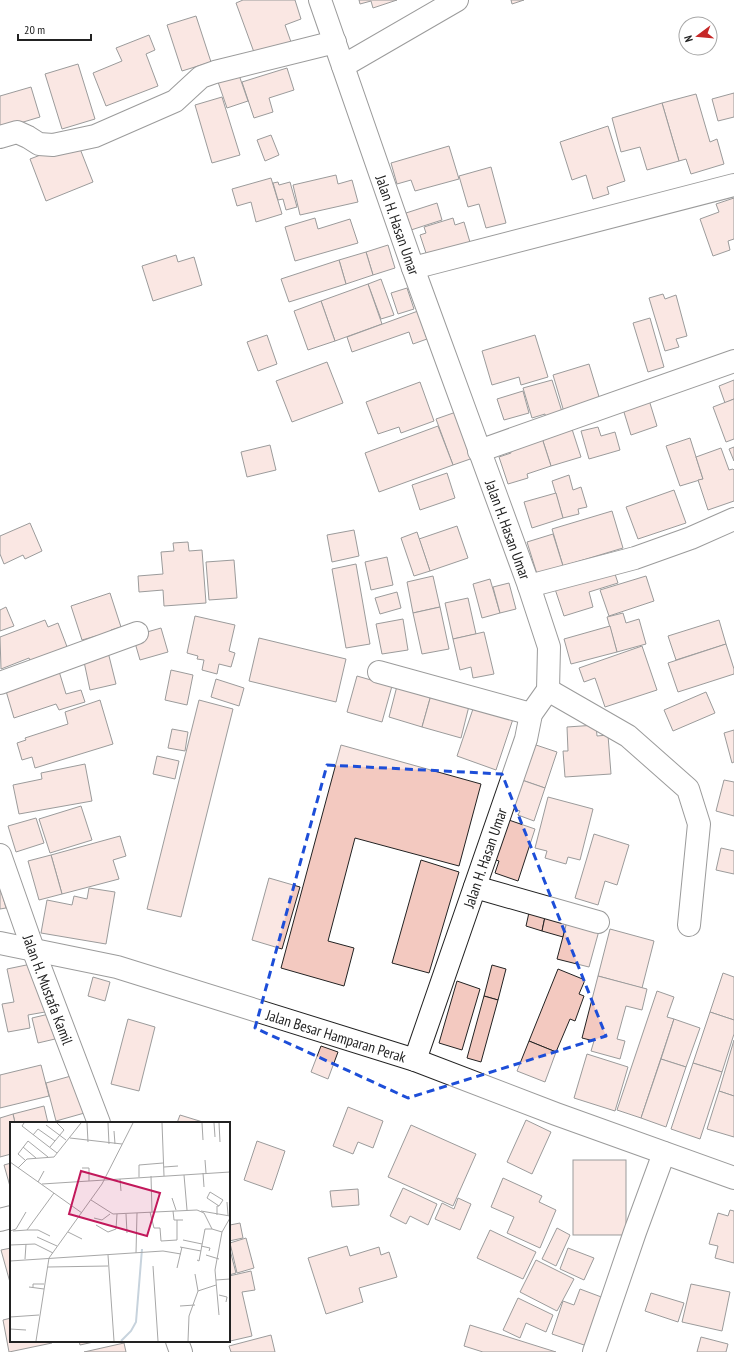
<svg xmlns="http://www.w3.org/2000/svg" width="734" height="1352" font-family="'PT Sans Narrow',sans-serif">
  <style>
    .building { fill: #f3c9c0; stroke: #222 }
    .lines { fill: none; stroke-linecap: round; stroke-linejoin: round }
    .street-casing { stroke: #222; stroke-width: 24 }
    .secondary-casing { stroke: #222; stroke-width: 24 }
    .primary-casing { stroke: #222; stroke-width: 24 }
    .street { stroke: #fff; stroke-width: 22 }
    .secondary { stroke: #fff; stroke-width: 22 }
    .primary { stroke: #fff; stroke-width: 22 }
    .marked { fill: none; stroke: #1d4ed8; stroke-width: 3; stroke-dasharray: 8 5; stroke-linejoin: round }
    .labels { text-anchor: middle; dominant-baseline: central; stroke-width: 3; stroke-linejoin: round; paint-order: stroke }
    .street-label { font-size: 15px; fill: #222; stroke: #fff }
    .inset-river { fill: none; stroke: #c7d3dd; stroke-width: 2 }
    .inset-road { fill: none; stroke: #a7a7a7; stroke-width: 1 }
    .view { fill: #c2185b; fill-opacity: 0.15; stroke: #c2185b; stroke-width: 2 }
    .inset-edge { fill: none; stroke: #222; stroke-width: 2 }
  </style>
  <rect width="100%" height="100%" fill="#fff"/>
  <g class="building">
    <path d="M243 0H295L301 19 285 25 291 42 255 55 236 3Z"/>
    <path d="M359 0H397L373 8 371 1 360 4Z"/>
    <path d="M511 0H524L512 4Z"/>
    <path d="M196 16 211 62 182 71 167 25Z"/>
    <path d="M149 35 155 50 146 54 158 86 106 106 93 73 122 61 116 48Z"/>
    <path d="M78 64 95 119 62 129 45 74Z"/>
    <path d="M287 68 294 90 269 98 273 112 254 118 242 82Z"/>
    <path d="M239 75 248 101 227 108 218 82Z"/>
    <path d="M31 87 40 117 0 129V96Z"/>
    <path d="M734 93V117L718 121 712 99Z"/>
    <path d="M696 94 710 142 717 139 724 164 691 174 686 159 679 161 662 103Z"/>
    <path d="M222 97 240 155 212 163 195 105Z"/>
    <path d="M662 103 679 161 647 170 640 147 621 152 612 118Z"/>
    <path d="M608 126 625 181 607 187 609 194 593 199 586 175 572 180 560 142Z"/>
    <path d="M271 135 279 155 265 161 257 140Z"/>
    <path d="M77 141 93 182 46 201 30 159Z"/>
    <path d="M449 146 459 179 415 191 411 180 397 184 391 163Z"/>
    <path d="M491 167 506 223 486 228 479 204 468 207 459 176Z"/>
    <path d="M336 175 338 184 352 180 358 202 300 215 293 185Z"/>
    <path d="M271 178 282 214 256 222 251 202 237 206 232 189Z"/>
    <path d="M278 182 279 185 290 182 297 207 286 210 283 199 278 200 273 183Z"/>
    <path d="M734 198V239L728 241 730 250 713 256 700 219 719 212 716 204Z"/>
    <path d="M437 203 442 220 411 230 406 213Z"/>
    <path d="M315 218 318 229 350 219 358 243 295 261 285 227Z"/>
    <path d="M453 218 455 225 464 222 472 249 429 262 420 235 426 233 424 227Z"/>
    <path d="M388 245 395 268 373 275 366 252Z"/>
    <path d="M366 252 373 275 346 284 339 260Z"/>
    <path d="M176 255 178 262 194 257 202 285 153 301 142 266Z"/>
    <path d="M339 260 346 284 289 302 281 279Z"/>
    <path d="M381 279 394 315 381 319 368 284Z"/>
    <path d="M368 284 382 324 335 341 321 301Z"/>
    <path d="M407 288 414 309 398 314 391 293Z"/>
    <path d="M663 294 665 299 676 295 687 336 676 339 679 347 665 351 649 298Z"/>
    <path d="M321 301 335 341 308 350 294 311Z"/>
    <path d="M418 311 427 339 413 344 409 332 352 352 347 337Z"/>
    <path d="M650 318 664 367 648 372 633 323Z"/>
    <path d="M267 335 277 364 258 371 247 342Z"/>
    <path d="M535 335 548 377 521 385 519 377 492 385 482 351Z"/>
    <path d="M327 362 343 403 292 422 276 381Z"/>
    <path d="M589 364 600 400 564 412 553 375Z"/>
    <path d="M552 380 564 418 547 423 545 414 532 418 523 388Z"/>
    <path d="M734 380V399L725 403 719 386Z"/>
    <path d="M420 382 434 421 401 433 399 427 378 434 366 402Z"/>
    <path d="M523 391 529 413 504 420 497 399Z"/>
    <path d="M734 399V439L726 442 713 407Z"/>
    <path d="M649 400 657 426 631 435 623 409Z"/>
    <path d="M459 411 476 457 453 465 436 419Z"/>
    <path d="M438 426 453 465 379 492 365 453Z"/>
    <path d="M571 426 581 457 551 466 541 435Z"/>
    <path d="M598 427 601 436 615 432 620 450 589 459 581 431Z"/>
    <path d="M541 435 551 466 527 474 528 478 508 484 499 457 511 453 509 445Z"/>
    <path d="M690 438 703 479 680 486 666 446Z"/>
    <path d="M270 445 276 470 247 477 241 452Z"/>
    <path d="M734 447V461L729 449Z"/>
    <path d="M721 448 729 470 733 469 734 470V501L708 510 698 480 703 479 696 457Z"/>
    <path d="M447 473 455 498 420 510 412 485Z"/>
    <path d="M569 475 573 490 581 487 587 507 578 509 579 514 563 518 552 481Z"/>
    <path d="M674 490 686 523 638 539 626 507Z"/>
    <path d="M556 493 563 518 532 528 524 502Z"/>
    <path d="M612 511 623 548 563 566 552 529Z"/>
    <path d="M30 523 42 551 25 559 23 555 4 564 0 554V536Z"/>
    <path d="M457 526 468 558 430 571 419 539Z"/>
    <path d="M354 530 359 556 332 562 327 535Z"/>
    <path d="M417 532 430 571 414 576 401 538Z"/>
    <path d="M553 534 563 566 537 574 527 542Z"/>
    <path d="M188 542 189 551 202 550 206 603 164 606 163 590 139 592 138 576 163 574 161 552 174 551 173 543Z"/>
    <path d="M387 557 393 585 371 590 365 562Z"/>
    <path d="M234 560 237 598 209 600 206 562Z"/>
    <path d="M356 564 370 644 346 648 332 569Z"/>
    <path d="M613 568 618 583 589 592 593 607 564 616 554 586Z"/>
    <path d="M433 576 440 607 413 613 407 582Z"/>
    <path d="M646 576 654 601 609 616 600 590Z"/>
    <path d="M490 579 500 613 482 618 473 584Z"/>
    <path d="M509 583 516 609 500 613 493 587Z"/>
    <path d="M397 592 401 608 380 614 375 598Z"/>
    <path d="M110 593 121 627 111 630 113 636 98 642 96 636 82 640 71 606Z"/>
    <path d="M468 598 476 634 453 639 445 603Z"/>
    <path d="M6 607 14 626 0 631V610Z"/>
    <path d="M440 607 449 649 422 654 413 613Z"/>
    <path d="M623 613 626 623 639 619 646 644 617 652 607 617Z"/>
    <path d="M195 616 235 625 229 651 235 653 231 667 219 664 217 674 202 670 204 660 197 659 198 656 187 653Z"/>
    <path d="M403 619 408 650 382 654 376 624Z"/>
    <path d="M45 620 48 627 58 623 69 652 32 665 29 658 1 669 0 637Z"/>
    <path d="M719 620 726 644 676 660 668 636Z"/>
    <path d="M610 626 617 652 571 664 564 639Z"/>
    <path d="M161 628 168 652 140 660 133 636Z"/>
    <path d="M484 632 494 674 473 678 471 667 460 670 453 639Z"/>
    <path d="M259 638 346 659 336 702 249 681Z"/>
    <path d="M726 644 734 669V674L678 692 668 663Z"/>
    <path d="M642 646 657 690 605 707 595 678 584 682 579 668Z"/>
    <path d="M108 652 116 684 90 690 83 657Z"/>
    <path d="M58 668 66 694 81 690 85 702 59 710 56 704 14 718 6 691 41 680 39 673Z"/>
    <path d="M171 670 193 675 187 705 165 700Z"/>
    <path d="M357 676 392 686 382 722 347 712Z"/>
    <path d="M216 679 244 688 239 706 211 697Z"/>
    <path d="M397 686 431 695 422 727 389 717Z"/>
    <path d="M706 692 715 713 673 731 664 710Z"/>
    <path d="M431 695 469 706 461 738 422 727Z"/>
    <path d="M100 700 113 744 35 768 32 757 22 760 17 743 26 740 25 738 68 724 65 712Z"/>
    <path d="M199 700 233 709 181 917 147 909Z"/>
    <path d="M475 703 514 716 496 770 457 756Z"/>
    <path d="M596 725 597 736 608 735 611 774 565 777 563 751H568L567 727Z"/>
    <path d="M172 729 188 732 185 751 168 748Z"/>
    <path d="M734 730V762L732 763 724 733Z"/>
    <path d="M527 742 557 752 545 788 516 778Z"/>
    <path d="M341 745 481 784 459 866 355 838 328 941 354 948 344 986 281 968Z"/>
    <path d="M157 756 179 761 175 779 153 774Z"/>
    <path d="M85 764 92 801 19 814 13 785 42 779 41 773Z"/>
    <path d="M516 778 545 788 534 821 518 815 520 811 506 806Z"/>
    <path d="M724 780 734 782V816L716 811Z"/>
    <path d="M548 797 593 809 580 860 568 857 566 864 545 858 547 851 535 848Z"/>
    <path d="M81 806 92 840 50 853 39 819Z"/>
    <path d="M36 818 44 843 16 852 8 826Z"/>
    <path d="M503 818 535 829 518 881 495 873 499 861 490 858Z"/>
    <path d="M594 834 629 845 617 885 605 881 598 905 575 898Z"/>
    <path d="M120 836 126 856 113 860 119 879 62 894 51 855Z"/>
    <path d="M721 848 734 851V874L716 870Z"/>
    <path d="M51 855 62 894 39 900 28 861Z"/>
    <path d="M421 860 459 872 429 973 392 963Z"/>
    <path d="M269 878 300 887 282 949 252 940Z"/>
    <path d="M0 886 6 908 0 909Z"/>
    <path d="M89 888 115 892 106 944 41 933 47 900 72 905 74 896 87 899Z"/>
    <path d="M530 908 546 912 542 931 526 926Z"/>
    <path d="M546 912 568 918 563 937 542 931Z"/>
    <path d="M568 918 600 927 589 967 557 959Z"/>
    <path d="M610 929 654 941 642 988 598 976Z"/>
    <path d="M36 963 45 1012 28 1015 30 1028 8 1032 2 1004 14 1002 7 969Z"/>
    <path d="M492 965 506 969 498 1000 484 996Z"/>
    <path d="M558 969 585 980 579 994 584 996 575 1021 570 1019 556 1052 529 1041Z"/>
    <path d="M723 973 734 977V1020L710 1012Z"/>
    <path d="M598 976 647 989 642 1010 626 1006 617 1039 625 1041 620 1059 591 1051 594 1041 582 1038Z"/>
    <path d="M93 977 110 982 105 1001 88 996Z"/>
    <path d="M457 981 480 989 462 1050 439 1043Z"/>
    <path d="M657 991 674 997 667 1017 674 1019 641 1118 617 1110Z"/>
    <path d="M484 996 498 1000 481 1062 467 1058Z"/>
    <path d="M710 1012 734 1020V1034L722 1072 693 1063Z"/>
    <path d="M49 1014 55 1039 38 1043 32 1018Z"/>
    <path d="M128 1019 155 1027 139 1091 111 1084Z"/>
    <path d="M674 1019 700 1028 686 1067 661 1059Z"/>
    <path d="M734 1040V1096L719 1091Z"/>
    <path d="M529 1041 556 1052 545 1082 517 1071Z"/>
    <path d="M321 1046 338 1052 328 1079 311 1072Z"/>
    <path d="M587 1054 628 1067 615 1111 574 1098Z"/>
    <path d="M661 1059 686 1067 666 1127 641 1118Z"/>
    <path d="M693 1063 722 1072 700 1139 671 1129Z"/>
    <path d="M41 1065 49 1096 0 1108V1075Z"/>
    <path d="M78 1074 88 1112 56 1121 46 1083Z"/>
    <path d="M719 1091 734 1096V1137L707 1129Z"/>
    <path d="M44 1106 48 1123H15L13 1114Z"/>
    <path d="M348 1107 383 1121 373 1148 358 1142 353 1154 333 1146Z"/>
    <path d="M13 1114 15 1123H11V1154L0 1157V1118Z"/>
    <path d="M180 1115 206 1123H177Z"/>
    <path d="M526 1120 551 1132 532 1174 507 1162Z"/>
    <path d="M411 1125 476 1154 453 1206 388 1177Z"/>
    <path d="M257 1141 285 1151 272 1190 244 1180Z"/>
    <rect x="573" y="1160" width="53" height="75"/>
    <path d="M11 1163V1190L4 1165Z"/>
    <path d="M503 1178 542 1196 539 1202 556 1210 540 1248 507 1233 514 1217 491 1207Z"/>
    <path d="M403 1188 437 1204 428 1225 410 1216 406 1224 390 1216Z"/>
    <path d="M358 1189 359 1205 332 1207 330 1191Z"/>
    <path d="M458 1198 471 1204 460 1230 435 1219 442 1203 454 1209Z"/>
    <path d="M730 1210 734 1211V1263L715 1258 718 1246 709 1244 718 1213 728 1216Z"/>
    <path d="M229 1223 230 1225 240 1223 243 1238 229 1241Z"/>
    <path d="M557 1228 570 1235 556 1266 542 1259Z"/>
    <path d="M490 1230 536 1252 523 1279 477 1258Z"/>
    <path d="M246 1238 254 1268 237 1273 230 1243Z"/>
    <path d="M229 1246 236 1273 229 1275Z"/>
    <path d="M347 1246 350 1256 379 1247 381 1255 389 1252 397 1277 359 1288 363 1302 326 1314 308 1258Z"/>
    <path d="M11 1248V1286L1 1250Z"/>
    <path d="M568 1248 594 1258 584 1280 560 1269Z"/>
    <path d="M536 1260 574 1279 557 1311 520 1292Z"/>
    <path d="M251 1271 255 1290 242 1292 252 1336 226 1342 229 1341V1276Z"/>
    <path d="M691 1284 730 1292 722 1331 682 1322Z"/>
    <path d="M580 1289 604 1298 587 1346 552 1334 563 1301 574 1305Z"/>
    <path d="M651 1293 684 1303 678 1322 645 1311Z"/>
    <path d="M518 1298 553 1315 546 1332 526 1323 520 1338 503 1330Z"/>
    <path d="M11 1318V1341H52V1343L9 1352 3 1320Z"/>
    <path d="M470 1325 556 1352H483L464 1346Z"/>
    <path d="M271 1335 275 1352H231L229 1346Z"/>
    <path d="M701 1337 728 1344 726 1352H697Z"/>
    <path d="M79 1341H98L80 1345Z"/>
    <path d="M124 1343 126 1352H84Z"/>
  </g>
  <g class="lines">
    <g class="street-casing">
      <g id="street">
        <path id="s1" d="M320 0 413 268 529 586 549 647 548 690 531 714 526 739 415 1060"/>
        <path d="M343 66 457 0"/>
        <path d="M0 137 17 132 28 137 39 144 53 145 95 136 175 101 201 77 215 72 335 42"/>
        <path d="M413 268 734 185"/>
        <path d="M479 451 734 361"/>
        <path d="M529 586 635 558 691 538 734 519"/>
        <path d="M379 672 531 714"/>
        <path d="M0 683 137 633"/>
        <path d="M548 690 628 736 688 789 699 824 689 925"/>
        <path d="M475 887 598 922"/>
        <path d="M0 1220 11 1217"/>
      </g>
    </g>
    <g class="secondary-casing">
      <g id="secondary">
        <path id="s2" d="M0 855 33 949 99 1123"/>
        <path d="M177 1341 181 1352"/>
      </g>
    </g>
    <g class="primary-casing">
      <g id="primary">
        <path id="s3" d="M0 943 117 967 415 1060 556 1114 734 1178"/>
        <path d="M594 1352 635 1232 664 1153"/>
      </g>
    </g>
    <use href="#street" class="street"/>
    <use href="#secondary" class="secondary"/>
    <use href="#primary" class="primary"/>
  </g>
  <path d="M0 0H734V1352H0ZM327 765 502 774 606 1036 408 1098 255 1028Z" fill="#fff" fill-opacity=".55" fill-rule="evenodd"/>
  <path class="marked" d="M327 765 502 774 606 1036 408 1098 255 1028Z"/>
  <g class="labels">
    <g class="street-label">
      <text stroke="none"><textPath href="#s1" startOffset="238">Jalan H. Hasan Umar</textPath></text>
      <text stroke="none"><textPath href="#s1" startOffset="562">Jalan H. Hasan Umar</textPath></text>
      <text transform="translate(485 858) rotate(-71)">Jalan H. Hasan Umar</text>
      <text stroke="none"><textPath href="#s2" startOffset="143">Jalan H. Mustafa Kamil</textPath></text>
      <text stroke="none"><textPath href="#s3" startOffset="349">Jalan Besar Hamparan Perak</textPath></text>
    </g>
  </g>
  <g transform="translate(10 1122)">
    <rect width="220" height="220" fill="#fff"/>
    <path class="inset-river" d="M111 219 121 209 126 200 132 127"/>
    <path class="inset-road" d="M14 1 12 4 47 31M77 1 78 20M98 1 99 22M152 1 154 54M192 1 193 18M204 1 205 15M209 1 210 20M36 3 56 18M104 9 105 22M23 13 28 7 45 19M60 16 112 22M13 25 26 36M40 25 54 8 47 1M15 38 8 32 18 19 38 35M195 38 196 51M0 40 72 91M154 45 168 44M8 46 17 37 44 35 71 1M72 46H79V59M193 51 194 65M174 53 177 88M141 54 142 90M129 55V43L153 41M110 57 111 69M28 60 34 49M32 62 220 50M162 76 166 88M81 78 103 92 187 88 194 91 202 107 212 110 220 96M217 80 218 93M163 89 164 98H173M191 89 220 94M140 90 144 106H150L151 119 167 118V98M116 92 117 111M207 93V84H209L213 78 200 70 197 76 209 84M84 96 92 98 100 92M86 103 98 110 106 107 107 92M17 108H28L40 114M0 109 6 107 16 90M3 109 17 108 44 71M58 110 72 117M27 115 47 124M173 118 192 122M0 123 25 122 43 131M191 124 200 126 199 129M170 125 191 129M126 131 127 91M98 133 104 219M196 133 209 137M15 137 16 122M187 138 189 139 195 107H202M143 144 148 219M38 145 98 144M167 146 172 125M185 152 188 169M206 158 220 157M19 165 34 167M23 165V162H34M209 173 217 175 216 180M170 184 185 183M0 187V139L153 129 171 132M209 193 205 148 212 110M0 195 29 193M0 207 16 208M26 219 39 136 92 62 123 1M178 219 179 194 188 169 206 163"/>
    <path class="view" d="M71 49 150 71 137 114 59 92Z"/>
    <rect width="220" height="220" class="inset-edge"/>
  </g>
  <g transform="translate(698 36) rotate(254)"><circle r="19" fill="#ffffff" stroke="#a7a7a7"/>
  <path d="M0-3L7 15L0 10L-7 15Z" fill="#c62828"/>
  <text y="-6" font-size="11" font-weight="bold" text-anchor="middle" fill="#222222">N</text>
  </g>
  <path d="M18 34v6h73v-6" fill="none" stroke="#222222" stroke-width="2"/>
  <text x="24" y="34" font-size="12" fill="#222222" stroke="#ffffff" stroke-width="3" paint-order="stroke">20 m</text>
</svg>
